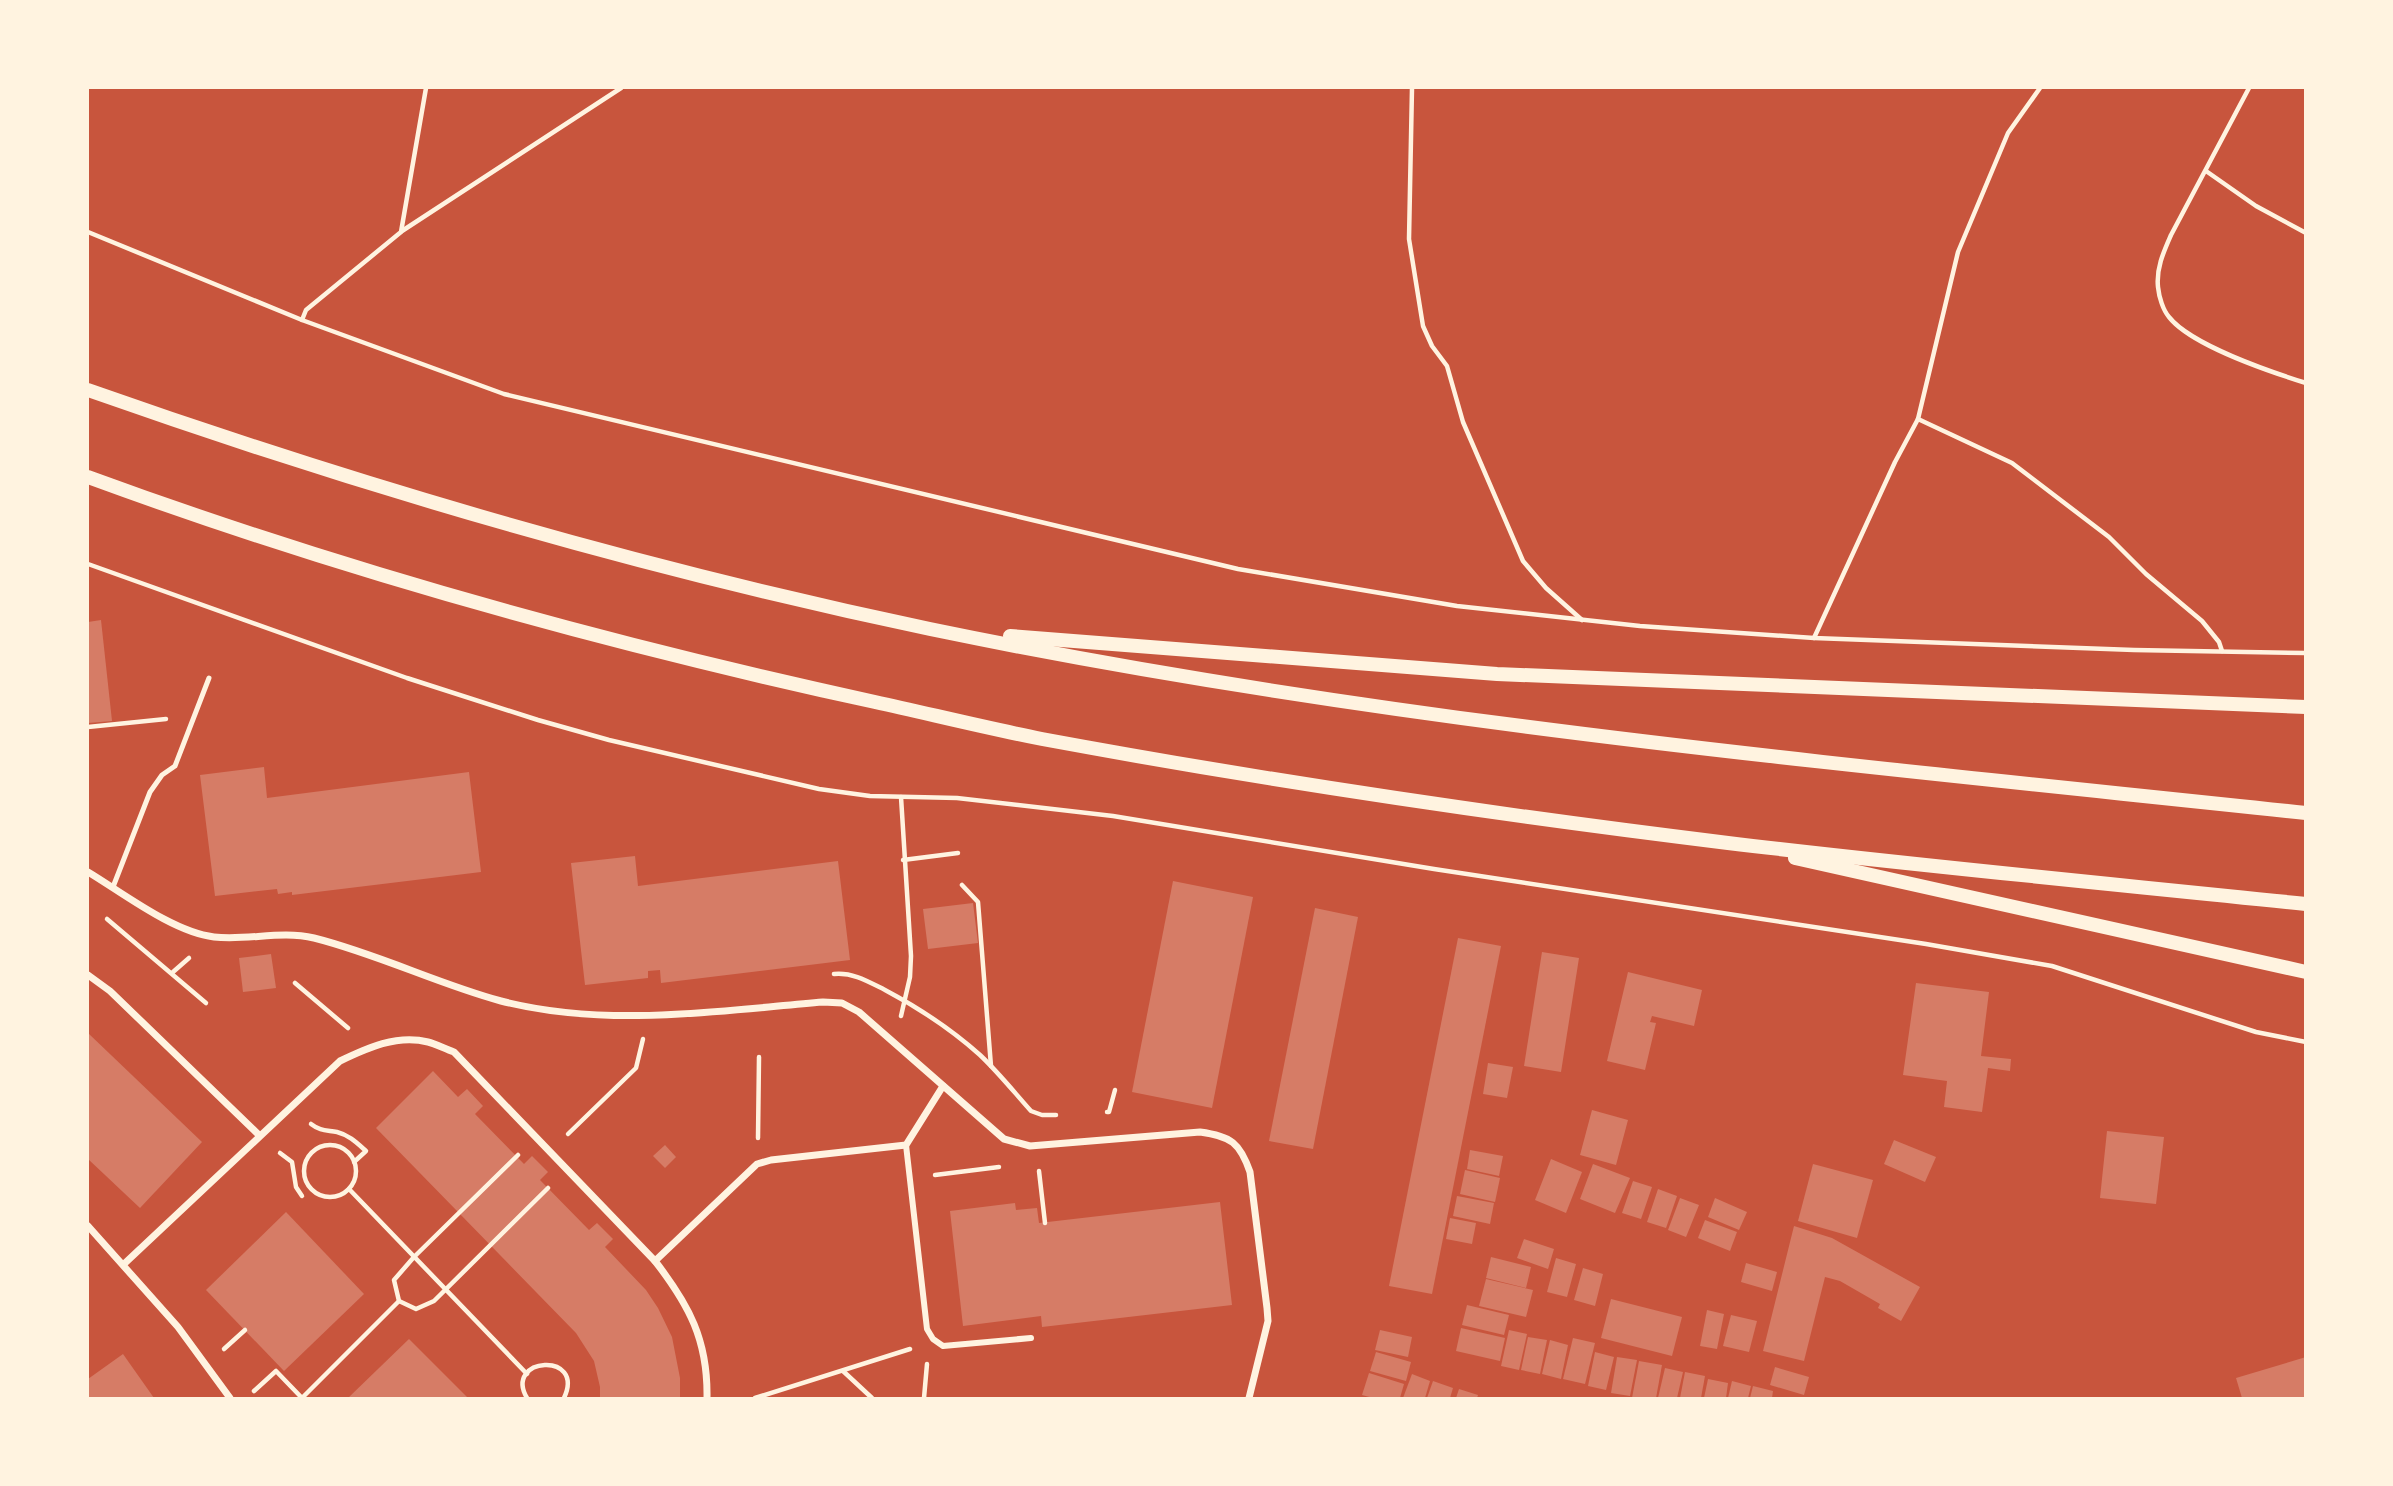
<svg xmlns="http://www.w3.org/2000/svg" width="2393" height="1486" font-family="'Noto Serif',serif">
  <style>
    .building { fill: #d67c66 }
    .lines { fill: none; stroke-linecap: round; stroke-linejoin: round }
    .path { stroke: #fff3e0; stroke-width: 4.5 }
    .service { stroke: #fff3e0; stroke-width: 5 }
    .pedestrian { stroke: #fff3e0; stroke-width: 6 }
    .minor { stroke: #fff3e0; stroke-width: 7 }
    .secondary { stroke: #fff3e0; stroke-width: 14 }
  </style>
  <rect width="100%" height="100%" fill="#c8553d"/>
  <g class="building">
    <path d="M101 620 112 721 88 723V622Z"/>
    <path d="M264 767 267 798 469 772 481 872 292 895V892L278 894 277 889 215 896 200 775Z"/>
    <path d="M635 856 638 886 838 861 850 960 661 983 660 970 648 971V978L585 985 571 863Z"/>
    <path d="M1173 881 1253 897 1212 1108 1132 1092Z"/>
    <path d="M973 903 978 943 928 949 923 909Z"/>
    <path d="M1315 908 1358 917 1313 1149 1269 1141Z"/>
    <path d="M1458 938 1501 946 1432 1294 1389 1286Z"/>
    <path d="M1542 952 1579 958 1561 1072 1524 1066Z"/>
    <path d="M271 954 276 988 243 992 239 958Z"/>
    <path d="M1628 972 1702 990 1694 1026 1652 1016 1650 1022 1656 1023 1645 1070 1607 1061Z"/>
    <path d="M1916 983 1989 992 1981 1056 2011 1059 2010 1071 1988 1068 1982 1112 1944 1107 1947 1081 1903 1075Z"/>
    <path d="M88 1033 202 1142 140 1208 88 1159Z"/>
    <path d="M1488 1063 1513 1067 1507 1098 1483 1094Z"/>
    <path d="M433 1071 458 1097 467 1089 483 1106 475 1114 524 1164 532 1156 548 1172 540 1180 589 1230 597 1223 613 1239 605 1247 646 1290 658 1308 672 1337 680 1378V1398H600V1387L594 1361 576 1333 376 1128Z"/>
    <path d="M1592 1110 1628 1120 1616 1165 1580 1155Z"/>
    <path d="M2107 1131 2164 1137 2156 1204 2100 1198Z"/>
    <path d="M1894 1140 1936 1157 1925 1182 1884 1164Z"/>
    <path d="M665 1145 676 1157 665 1168 653 1156Z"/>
    <path d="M1470 1150 1503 1156 1499 1176 1467 1169Z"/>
    <path d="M1551 1159 1582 1172 1566 1213 1535 1200Z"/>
    <path d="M1593 1164 1630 1178 1615 1213 1580 1199Z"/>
    <path d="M1813 1164 1873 1180 1857 1238 1798 1221Z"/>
    <path d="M1465 1170 1500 1178 1495 1202 1460 1194Z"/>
    <path d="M1633 1181 1652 1187 1641 1219 1622 1213Z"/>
    <path d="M1658 1189 1677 1196 1666 1228 1647 1222Z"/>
    <path d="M1457 1196 1494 1203 1490 1224 1453 1216Z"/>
    <path d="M1680 1198 1699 1205 1686 1237 1668 1230Z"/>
    <path d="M1715 1198 1747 1212 1739 1230 1708 1217Z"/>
    <path d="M1220 1202 1232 1305 1042 1327 1041 1316 963 1326 950 1211 1015 1203 1016 1210 1037 1208 1039 1223Z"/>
    <path d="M286 1212 364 1294 284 1371 206 1290Z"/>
    <path d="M1450 1218 1476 1223 1472 1244 1446 1239Z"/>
    <path d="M1705 1220 1737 1232 1730 1251 1698 1238Z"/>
    <path d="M1794 1226 1832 1238 1920 1287 1901 1321 1878 1308 1880 1304 1840 1281 1825 1277 1804 1361 1763 1351Z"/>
    <path d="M1524 1239 1554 1249 1548 1269 1517 1258Z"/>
    <path d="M1491 1257 1531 1267 1526 1288 1486 1278Z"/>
    <path d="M1556 1258 1576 1264 1567 1297 1547 1292Z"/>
    <path d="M1746 1263 1777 1272 1772 1291 1741 1282Z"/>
    <path d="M1583 1268 1603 1274 1595 1306 1574 1300Z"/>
    <path d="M1486 1279 1533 1290 1526 1317 1479 1306Z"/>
    <path d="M1611 1299 1682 1317 1672 1356 1601 1338Z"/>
    <path d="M1467 1305 1509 1315 1504 1335 1462 1325Z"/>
    <path d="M1707 1310 1724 1314 1717 1349 1700 1346Z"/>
    <path d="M1731 1315 1757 1321 1749 1352 1723 1346Z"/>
    <path d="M1461 1328 1505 1338 1500 1361 1456 1351Z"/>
    <path d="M1380 1330 1412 1337 1408 1357 1375 1350Z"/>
    <path d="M1509 1330 1527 1334 1519 1370 1501 1366Z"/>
    <path d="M1528 1337 1547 1340 1540 1374 1521 1370Z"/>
    <path d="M1573 1338 1595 1343 1585 1384 1563 1379Z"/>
    <path d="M409 1339 468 1398H348Z"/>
    <path d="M1550 1340 1568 1345 1561 1379 1542 1374Z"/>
    <path d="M1376 1352 1411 1362 1406 1381 1370 1371Z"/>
    <path d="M1595 1352 1614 1357 1606 1390 1588 1386Z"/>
    <path d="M123 1354 154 1398H88V1379Z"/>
    <path d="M1617 1357 1637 1360 1630 1396 1611 1393Z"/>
    <path d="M2306 1357V1398H2242L2236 1378Z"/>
    <path d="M1639 1361 1662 1365 1656 1398H1632Z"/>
    <path d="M1775 1367 1809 1377 1804 1395 1770 1385Z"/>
    <path d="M1665 1368 1683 1372 1677 1398H1658Z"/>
    <path d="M1685 1372 1705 1376 1701 1398H1680Z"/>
    <path d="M1369 1373 1404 1384 1400 1398H1373L1362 1395Z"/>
    <path d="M1412 1374 1430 1381 1425 1398H1403Z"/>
    <path d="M1708 1379 1728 1383 1726 1398H1704Z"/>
    <path d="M1433 1381 1453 1388 1450 1398H1427Z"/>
    <path d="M1732 1381 1751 1386 1748 1398H1728Z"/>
    <path d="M1753 1386 1773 1391 1772 1398H1750Z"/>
    <path d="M1459 1389 1478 1395 1477 1398H1456Z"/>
  </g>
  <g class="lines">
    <g class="path">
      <path d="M1412 88 1409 239 1423 326 1432 346 1447 366 1463 422 1523 561 1546 588 1582 620"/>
      <path d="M2249 88 2171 235C2164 251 2156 268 2158 287 2159 297 2163 310 2169 317 2191 345 2271 372 2306 383"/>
      <path d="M2206 171 2256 206 2306 233"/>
      <path d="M402 231 621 88"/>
      <path d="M88 232 302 320 504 394 1238 569 1457 606 1640 626 1814 638 2134 650 2306 653"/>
      <path d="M302 320 306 310 401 232 426 88"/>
      <path d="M1918 419 2012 463 2109 537 2146 574 2202 621 2219 642 2222 651"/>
      <path d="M88 564 407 678 538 720 609 740 819 789 870 796 957 798 1113 816 1434 869 1926 944 2052 966 2256 1032 2306 1042"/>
      <path d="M1814 638 1895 462 1918 419 1958 252 2008 133 2040 88"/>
      <path d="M88 727 166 719"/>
      <path d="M901 797 911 956 910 977 901 1016"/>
      <path d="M903 860 958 853"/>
      <path d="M962 885 978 902 991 1066"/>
      <path d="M107 919 206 1003"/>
      <path d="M173 972 189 958"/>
      <path d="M834 974C853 972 869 982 885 990 919 1008 951 1029 980 1055 998 1072 1014 1092 1031 1111L1042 1115H1056"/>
      <path d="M295 983 348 1028"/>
      <path d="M1107 1112H1109L1115 1090"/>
      <path d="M311 1124C320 1131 326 1130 337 1132 349 1135 357 1143 366 1151L354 1162"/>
      <path d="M568 1134 636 1068 643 1039"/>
      <path d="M758 1138 759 1057"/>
      <circle cx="330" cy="1171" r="26"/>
      <path d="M280 1153 292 1162 296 1187 302 1196"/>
      <path d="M518 1155 414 1257 394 1280 399 1301 416 1309 434 1301 548 1188"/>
      <path d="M1039 1171 1045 1223"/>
      <path d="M935 1175 999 1167"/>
      <path d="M349 1189 527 1374"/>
      <path d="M224 1349 245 1330"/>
      <path d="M843 1371 872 1398"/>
      <path d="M254 1391 276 1371 302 1398"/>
      <path d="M302 1398 399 1301"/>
      <path d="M527 1398C503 1357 586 1351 564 1398"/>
      <path d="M755 1398 910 1349"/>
      <path d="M924 1398 927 1364"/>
    </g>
    <path class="service" d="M113 887 150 792 162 775 175 766 209 678"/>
    <path class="pedestrian" d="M906 1145 927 1329 933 1339 943 1346 1031 1338"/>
    <g class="minor">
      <path d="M88 872C123 893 173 932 214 937 247 941 281 930 314 938 378 954 438 984 501 1001 606 1028 717 1011 823 1002L842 1003 859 1012 1004 1139 1030 1146 1200 1132C1231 1136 1240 1143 1250 1172L1267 1308 1268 1321 1249 1398"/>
      <path d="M88 975 110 991 259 1135"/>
      <path d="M88 1226 178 1327 230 1398"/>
      <path d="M655 1261 757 1164 771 1160 906 1145 943 1086"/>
      <path d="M124 1264 340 1061C367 1048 397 1034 428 1042 436 1044 445 1049 454 1052L655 1261C689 1305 708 1340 707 1398"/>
    </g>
    <g class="secondary">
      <path d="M88 390C363 487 644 569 930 629 1383 723 1846 764 2306 813"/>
      <path d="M88 477C344 571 608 644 875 702 930 714 986 728 1042 739 1269 781 1499 815 1728 843 1920 866 2113 884 2306 904"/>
      <path d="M1010 636 1497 674 2306 707"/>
      <path d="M1795 858 2306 972"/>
    </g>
  </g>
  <rect width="2393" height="1486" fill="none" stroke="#fff3e0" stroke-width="178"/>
</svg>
